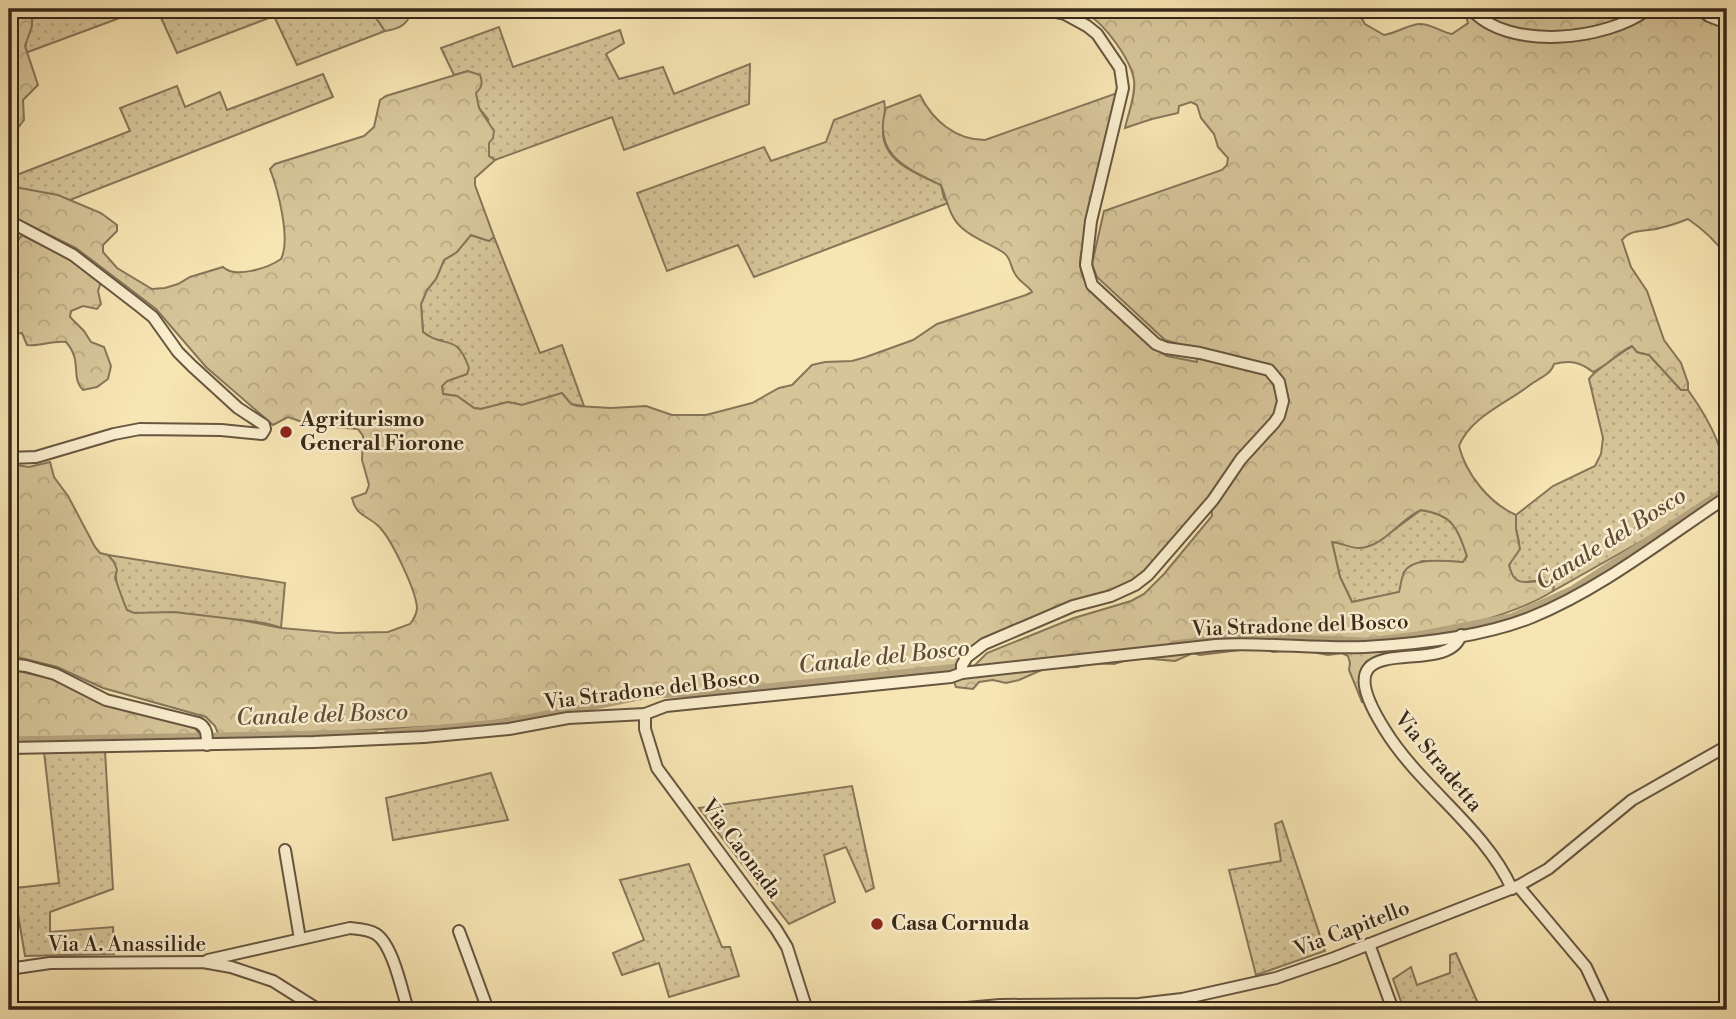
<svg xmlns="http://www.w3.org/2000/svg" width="1736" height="1019" font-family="'Libre Bodoni',serif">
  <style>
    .grass { fill: url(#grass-dots); stroke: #867659; stroke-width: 2 }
    .forest { fill: url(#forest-crowns); stroke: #867659; stroke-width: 2; fill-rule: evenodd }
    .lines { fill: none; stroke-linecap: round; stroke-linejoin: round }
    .canal { stroke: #b6a47f; stroke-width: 9 }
    .minor-casing { stroke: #675640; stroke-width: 14 }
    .minor { stroke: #faeece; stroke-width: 10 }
    .poi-dot { fill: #8f2418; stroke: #faeece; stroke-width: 2.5 }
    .labels { text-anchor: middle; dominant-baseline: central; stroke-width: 5; stroke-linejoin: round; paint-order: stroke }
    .poi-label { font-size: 21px; font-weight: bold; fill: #372719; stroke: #faeece; text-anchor: start }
    .street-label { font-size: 21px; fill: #372719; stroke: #faeece }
    .water-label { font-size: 23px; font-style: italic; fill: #5d4c38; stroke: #faeece }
  </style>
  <defs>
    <pattern id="grass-dots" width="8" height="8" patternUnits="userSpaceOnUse" patternTransform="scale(1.75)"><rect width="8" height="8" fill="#d6c599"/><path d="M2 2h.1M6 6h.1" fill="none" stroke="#b8a983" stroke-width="1.8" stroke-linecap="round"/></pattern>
    <pattern id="forest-crowns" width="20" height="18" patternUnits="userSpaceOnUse" patternTransform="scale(1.75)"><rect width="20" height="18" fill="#d6c599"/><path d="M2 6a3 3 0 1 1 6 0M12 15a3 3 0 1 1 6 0" fill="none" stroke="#b8a983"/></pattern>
  </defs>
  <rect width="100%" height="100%" fill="#f7e5b3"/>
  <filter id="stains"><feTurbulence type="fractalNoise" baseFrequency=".00286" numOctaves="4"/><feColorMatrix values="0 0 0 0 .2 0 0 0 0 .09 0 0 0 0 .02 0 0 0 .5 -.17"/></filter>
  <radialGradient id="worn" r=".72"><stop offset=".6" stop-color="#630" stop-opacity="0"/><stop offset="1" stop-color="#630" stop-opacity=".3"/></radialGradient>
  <g class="grass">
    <path d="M32 9H144L25 53C24 38 34 25 32 9Z"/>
    <path d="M157 9H370L385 31 297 65 274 16 177 53Z"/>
    <path d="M499 27 513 67 620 30 624 43 606 54 619 79 663 67 674 94 750 64 749 104 624 150 612 117 495 160 489 156 488 119 479 108 468 71 454 75 441 48Z"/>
    <path d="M323 74 333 97 70 200 9 186V178L130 131 120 108 177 86 185 107 220 92 227 110Z"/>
    <path d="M884 101C887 112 882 124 883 135 886 164 920 175 941 185L944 198 948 203 754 277 738 245 667 271 637 193 764 147 771 161 826 142 834 120Z"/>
    <path d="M470 235 489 241 494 237 540 353 562 345 584 406 571 404 566 399 522 405 508 402 481 409 474 408 457 396 443 394 442 386 447 381 467 374 442 340H435L423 332 421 304 427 290 436 279 444 260 457 252Z"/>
    <path d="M1633 346 1637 352 1649 355 1681 390H1688C1709 419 1727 452 1727 487L1663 529 1553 591V585L1541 580 1519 583 1513 579 1509 566 1519 542 1516 529V515L1553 486 1595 466 1601 454 1603 438 1589 379C1592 373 1626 349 1633 346Z"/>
    <path d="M1421 510C1454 515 1457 528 1467 556L1463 562 1422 561 1404 572 1400 592 1352 602 1340 577 1332 542 1365 547 1377 542Z"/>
    <path d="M108 555 285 583 281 628C267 622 249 621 234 620 209 617 184 612 159 613 150 613 134 616 127 610 114 597 119 568 108 555Z"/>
    <path d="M105 751 113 889 50 912V932L113 927 114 954 25 956 16 903V888L59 883 44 752Z"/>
    <path d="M491 773 508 820 393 840 386 798Z"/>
    <path d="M852 786 874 888 866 892 846 847 824 855 835 902 789 924 699 808Z"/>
    <path d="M1282 821 1325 951 1256 975 1229 870 1281 861 1275 824Z"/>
    <path d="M689 864 722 947H730L739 976 669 997 659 963 622 975 613 953 644 940 620 880Z"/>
    <path d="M1456 953 1481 1010H1404L1393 979 1411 967 1417 985 1450 973V955Z"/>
  </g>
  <g class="forest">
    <path d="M9 9H32V26L25 46 38 85 23 100 24 120 9 139Z"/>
    <path d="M370 9H411C410 24 399 29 385 31Z"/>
    <path d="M1071 9H1356L1365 24 1384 35C1396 33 1406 26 1418 24 1431 23 1440 32 1452 34L1468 23 1464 9H1727V258C1717 241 1704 230 1688 219 1678 223 1669 226 1660 228 1646 232 1632 228 1622 240L1631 267 1647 291 1664 340 1681 363 1688 383V390H1681L1649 355 1637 352 1632 346C1618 352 1607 366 1593 372 1580 362 1571 360 1554 364 1551 375 1539 378 1530 385 1507 403 1470 417 1459 446 1466 474 1489 503 1516 515V529L1520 549 1509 565C1516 596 1534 573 1554 585L1553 591C1533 604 1507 613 1484 620 1472 623 1463 625 1452 632L1450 639 1402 651 1386 652 1367 661 1364 667 1368 688 1376 701 1362 702 1349 670 1350 663 1348 656 1342 653 1328 655 1296 649 1274 652 1256 648 1200 655 1193 653 1175 661 1141 658 1127 660 1114 664 1086 663 1078 667 1046 668 1019 680 1006 683 993 680 979 682 973 689 956 687 954 682 966 674 987 653 1074 618 1131 601 1144 594 1164 574 1212 516 1211 499 1137 584 1070 606 963 659 951 669 733 691H668L635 694 577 708 476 724 220 738 215 726 206 717 103 688 57 667 9 655V464L29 467 50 462 54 477 68 496 95 547 100 553 108 555 114 562 117 570 115 578 124 603 127 610 134 613 174 612 241 620 281 628 338 633 388 632 410 624C414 619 416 615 417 609 417 592 392 541 381 529 370 515 357 519 352 498L366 493 369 485 362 460 363 436 358 429 311 425 288 417 273 425 206 367 156 309 76 248 9 215V186L58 195 101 213 117 225V231L103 245V252L117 268 152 289 165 288 178 284 190 277 223 267C235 279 268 268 281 259 291 239 278 190 270 169L275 164 364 136 374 127 380 100 386 96 468 71 480 75C483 83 482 87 476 93L479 108 494 131 493 138 489 143V156L495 160 475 178V185L494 237 489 241 471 235 457 252 444 260 436 279 427 290 421 304 423 332C445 350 456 331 469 368L467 374 447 381 442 386 443 394 457 396 474 408 481 409 508 402 522 405 562 393 571 404 577 406 611 408 646 406 672 415H706L752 403 779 388 792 385 812 365 825 362 852 361 866 357 913 340 937 324 1026 295 1032 292C1027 284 1018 282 1014 272 1010 265 1011 258 1004 253 991 244 974 239 962 228 949 217 947 199 941 185 906 168 872 155 886 108L920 95C933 121 956 140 985 140L1120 92 1081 254C1079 264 1080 272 1085 281 1096 300 1140 334 1158 351L1167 356 1197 362 1196 349 1165 340 1097 277 1092 264 1104 211 1222 170 1227 165 1228 158 1218 147 1214 134 1201 118 1197 105 1191 102 1179 106 1178 113 1152 119 1125 128C1128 114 1136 95 1134 80 1131 60 1105 24 1087 14 1082 12 1076 11 1071 9ZM1421 510C1454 515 1457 528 1467 556L1463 562C1448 561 1414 557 1405 571 1401 576 1401 586 1399 592L1352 602 1340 577 1332 542C1342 543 1350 548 1359 548 1384 547 1400 519 1421 510Z"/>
    <path d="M22 235 69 259 101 282 98 291 101 304 97 309 83 306 71 311 70 317 84 331 91 342 104 347 111 366 108 379 97 387 83 390C70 377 83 361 66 342 52 340 40 347 27 345L22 333 9 334V248L13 246Z"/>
    <path d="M9 669 53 679 98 700 192 723 199 734V741L9 740Z"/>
  </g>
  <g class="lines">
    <g class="canal">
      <path d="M1173 645 1244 637 1367 642 1418 636 1511 618 1573 590 1727 490"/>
      <path d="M388 734 508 723 648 694 738 691 968 667"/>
      <path d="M9 741 374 734"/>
    </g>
    <g class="minor-casing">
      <g id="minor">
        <path d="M1471 9C1507 51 1607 41 1648 9"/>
        <path d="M1699 9 1709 16 1727 23"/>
        <path d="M9 221 73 255 138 305 153 317 178 352 192 366 238 408 264 425 265 429 262 434 221 430 140 429 114 434 36 457 9 458"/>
        <path d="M1461 635C1446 682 1315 619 1385 730 1420 787 1485 828 1512 889"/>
        <path d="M9 664 26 666 55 674 106 700 198 723C207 727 207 735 207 745"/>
        <path d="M962 673V665L967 657 984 644 1073 606 1111 596 1135 585 1148 575 1213 500 1241 459 1274 423 1279 416 1283 401 1279 382 1269 370 1200 353 1166 348 1156 344 1092 285 1086 265 1091 221 1123 88 1120 68 1097 34 1087 26 1065 14 1041 9"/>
        <path d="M645 714V729L657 768 776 929 787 947 807 1010"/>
        <path d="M9 748 314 742 424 737 509 729 568 718 645 714 666 706 951 677 962 673 1216 645C1265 642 1315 649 1365 647 1417 644 1483 637 1532 617 1601 589 1665 538 1727 497"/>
        <path d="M285 850 300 939"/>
        <path d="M1518 886 1586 967 1606 1010"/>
        <path d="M459 931 488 1010"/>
        <path d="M1369 944 1393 1010"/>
        <path d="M208 960 350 928C359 929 368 929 376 934 393 945 402 991 408 1010"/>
        <path d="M9 969 50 963 203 962 231 967 273 981 319 1010"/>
        <path d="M944 1010 1000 1005 1139 1004 1182 999 1276 978 1334 958 1518 886 1548 869 1632 800 1727 746"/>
      </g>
    </g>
    <use href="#minor" class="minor"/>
  </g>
  <g class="poi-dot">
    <circle cx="286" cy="432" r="7"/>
    <circle cx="877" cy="924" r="7"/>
  </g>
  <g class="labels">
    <g class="poi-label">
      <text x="300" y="420">Agriturismo<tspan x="300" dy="24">General Fiorone</tspan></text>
      <text x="891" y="924">Casa Cornuda</text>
    </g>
    <g class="street-label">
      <text transform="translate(1300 626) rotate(-2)">Via Stradone del Bosco</text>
      <text transform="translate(652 690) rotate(-7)">Via Stradone del Bosco</text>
      <text transform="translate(1438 762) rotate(50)">Via Stradetta</text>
      <text transform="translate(741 849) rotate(53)">Via Caonada</text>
      <text transform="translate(1352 929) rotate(-21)">Via Capitello</text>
      <text x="127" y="945">Via A. Anassilide</text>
    </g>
    <g class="water-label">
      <text transform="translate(1611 539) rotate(-32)">Canale del Bosco</text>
      <text transform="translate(884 657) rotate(-6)">Canale del Bosco</text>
      <text transform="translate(322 715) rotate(-2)">Canale del Bosco</text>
    </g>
  </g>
  <rect width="1736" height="1019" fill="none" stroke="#f7e5b3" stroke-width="35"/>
  <rect x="10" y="10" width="1715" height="998" fill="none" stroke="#372719" stroke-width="3.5"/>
  <rect x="18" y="18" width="1701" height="984" fill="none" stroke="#372719" stroke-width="2"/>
  <rect width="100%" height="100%" filter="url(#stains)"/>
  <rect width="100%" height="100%" fill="url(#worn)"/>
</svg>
